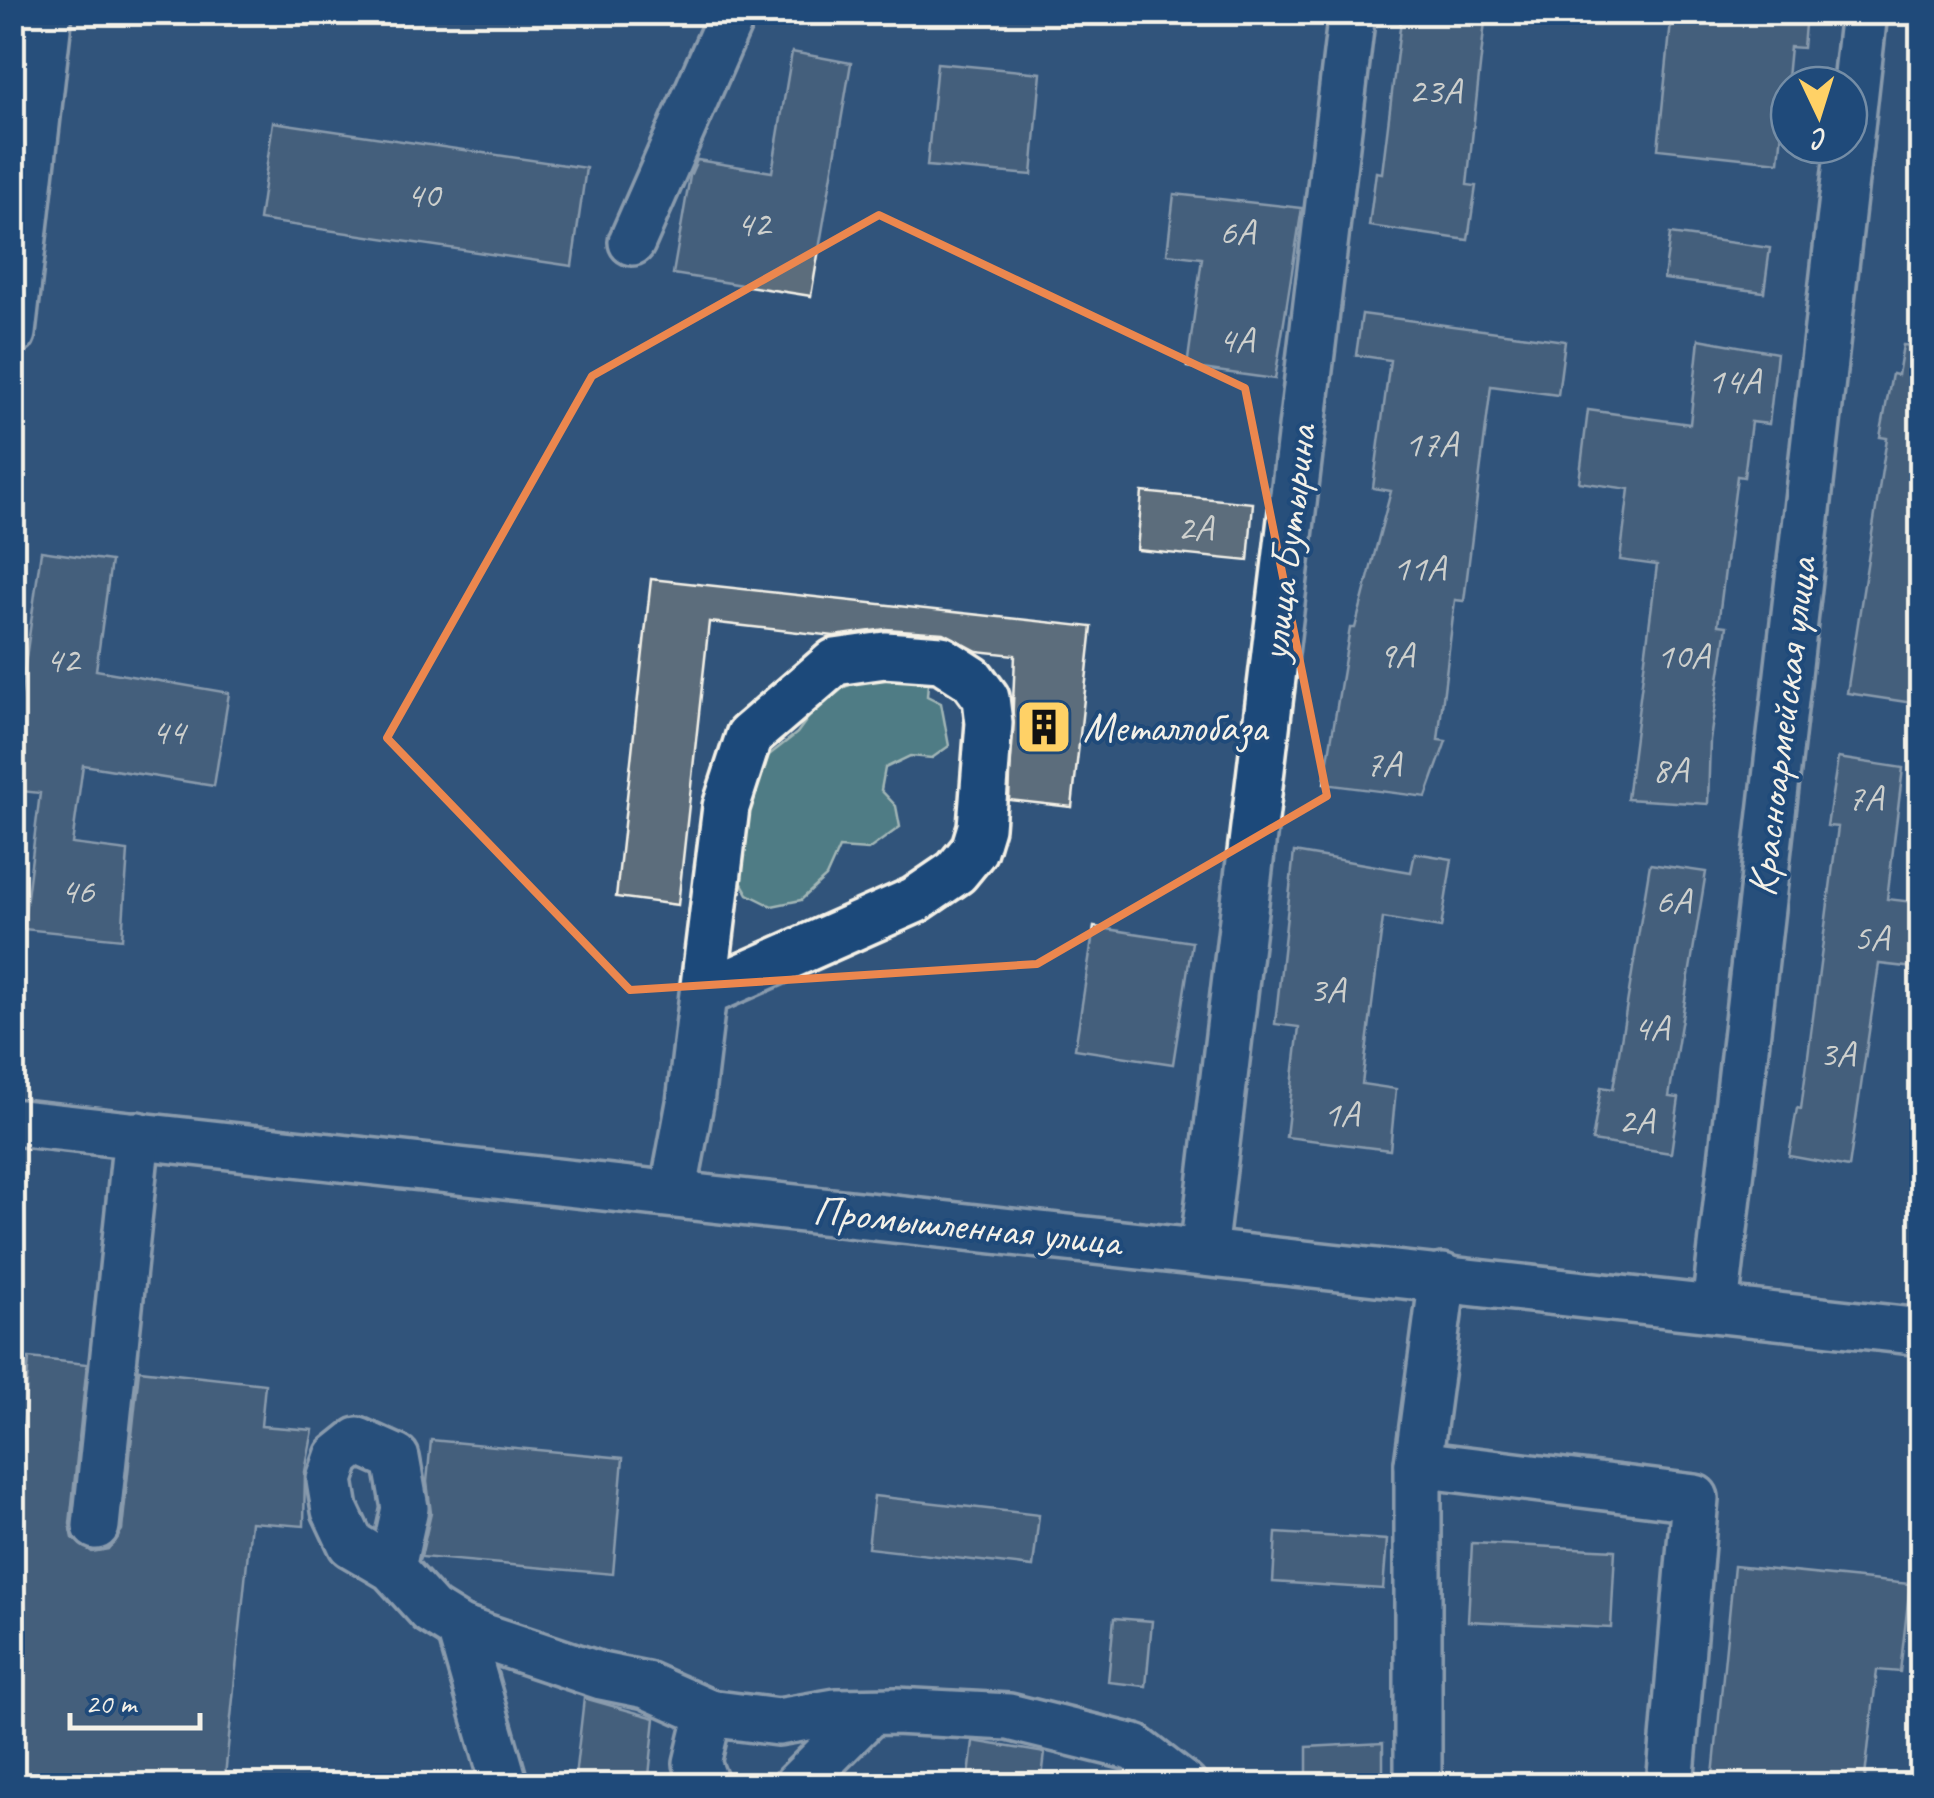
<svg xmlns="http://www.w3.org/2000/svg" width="1934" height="1798" font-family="Caveat,sans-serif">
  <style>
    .green { fill: #507c85; stroke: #a2b6b6; stroke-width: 2.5 }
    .building { fill: #5b6d7c; stroke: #f4f1e8; stroke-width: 2.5 }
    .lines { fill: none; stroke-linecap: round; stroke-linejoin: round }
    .minor-casing { stroke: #f4f1e8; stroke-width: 52 }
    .minor { stroke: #1f4a7a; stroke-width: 45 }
    .marked { fill: none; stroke: #ec874e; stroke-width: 8; stroke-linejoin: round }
    .labels { text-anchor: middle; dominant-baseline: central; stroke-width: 8; stroke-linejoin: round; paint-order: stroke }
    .number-label { font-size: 38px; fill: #ced0cd }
    .street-label { font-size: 42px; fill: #f4f1e8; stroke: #1f4a7a }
    .poi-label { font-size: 42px; fill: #f4f1e8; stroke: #1f4a7a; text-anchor: start }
  </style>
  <rect width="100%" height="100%" fill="#31547b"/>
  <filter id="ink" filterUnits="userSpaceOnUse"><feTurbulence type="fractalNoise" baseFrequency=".01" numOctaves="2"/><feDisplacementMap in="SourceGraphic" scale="20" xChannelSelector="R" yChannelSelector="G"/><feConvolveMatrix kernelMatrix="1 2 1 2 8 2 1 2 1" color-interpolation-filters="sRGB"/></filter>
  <g filter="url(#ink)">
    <path class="green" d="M929 671 927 696 941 703 949 746 932 758 910 756 885 768 881 790 896 806 900 827 868 850 839 848 826 877 801 900 772 906 748 894 736 873 744 809 764 759 797 733 825 695 881 672Z"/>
    <g class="building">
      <path d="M1402 12H1486L1467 185 1476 186 1468 240 1369 226 1376 172 1382 173Z"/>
      <path d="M1672 12H1806L1803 48 1790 47 1779 162 1658 149Z"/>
      <path d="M792 52 851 63 811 296 673 274 690 176 697 160 772 172Z"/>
      <path d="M937 63 1041 73 1032 175 927 166Z"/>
      <path d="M273 122 586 168 572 266 259 220Z"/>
      <path d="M1174 194 1302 208 1275 379 1187 367 1202 258 1167 254Z"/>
      <path d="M1670 234 1770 248 1764 292 1664 279Z"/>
      <path d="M1362 314 1565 341 1558 395 1491 386 1464 601 1455 600 1438 740 1446 741 1426 797 1324 784 1350 628H1355L1391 491 1373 488 1390 360 1356 355Z"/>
      <path d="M1699 339 1777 353 1769 424 1751 422 1744 477 1737 476 1718 625 1727 626 1710 740 1708 804 1627 799 1657 565 1620 560 1629 489 1579 482 1588 410 1690 424Z"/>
      <path d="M1903 345 1922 347V644L1913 703 1847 693 1887 438 1880 437 1892 374 1898 375Z"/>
      <path d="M1142 492 1253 503 1248 561 1137 550Z"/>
      <path d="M41 551 111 561 96 670 229 693 214 786 83 765 72 844 128 851 122 939 23 929 40 793 12 790V758Z"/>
      <path d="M651 579 1092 627 1072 807 1009 800 1015 655 977 651 943 633 886 629 834 636 709 622 678 905 616 897Z"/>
      <path d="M1838 758 1903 768 1887 899 1922 903 1915 968 1879 964 1849 1167 1789 1156 1797 1108 1801 1109 1838 827 1827 826Z"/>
      <path d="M1294 852 1411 872 1415 853 1452 859 1441 928 1383 918 1362 1084 1396 1089 1390 1150 1286 1137 1299 1027 1275 1024Z"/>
      <path d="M1650 864 1706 872 1669 1097 1679 1098 1671 1153 1592 1141 1601 1087 1613 1089Z"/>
      <path d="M1094 927 1192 942 1173 1064 1075 1049Z"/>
      <path d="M29 1358 87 1364 70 1524 73 1538 92 1552 108 1549 122 1530 139 1370 265 1384 261 1426 313 1430 305 1472 304 1526 251 1522 224 1786H12V1560Z"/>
      <path d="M431 1440 623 1458 613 1574 421 1557 431 1513 427 1482Z"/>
      <path d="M874 1496 1039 1515 1033 1567 868 1548Z"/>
      <path d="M1276 1533 1387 1540 1383 1589 1273 1582Z"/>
      <path d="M1472 1543 1615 1550 1611 1628 1468 1621Z"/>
      <path d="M1734 1566 1910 1584 1900 1672 1877 1670 1864 1786H1712Z"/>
      <path d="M1114 1618 1152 1621 1146 1686 1108 1682Z"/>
      <path d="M584 1698 655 1718 648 1786H574Z"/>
      <path d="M973 1741 1045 1753 1041 1786H968Z"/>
      <path d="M1383 1743V1786H1307V1747Z"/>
    </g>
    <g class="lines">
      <g class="minor-casing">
        <g id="minor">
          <path d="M1849 145 1864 12"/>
          <path d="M632 242 733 12"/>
          <path d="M12 333 49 12"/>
          <path d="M12 1122 1922 1332"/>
          <path d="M673 1194 690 1103 703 994 726 807 749 736 835 662 885 655 941 659 972 679 986 698 989 723 981 827 974 850 956 872 915 900 703 994"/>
          <path d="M1203 1252 1352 12"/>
          <path d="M1715 1308 1849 145"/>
          <path d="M1418 1464 1695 1498 1670 1786"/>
          <path d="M96 1526 137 1135"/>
          <path d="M392 1568 405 1508 396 1458 358 1441 338 1457 330 1480 335 1510 351 1544 392 1568 431 1611 460 1629 601 1676 646 1685 709 1713 778 1722 836 1712 895 1711 1009 1717 1135 1748 1184 1786"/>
          <path d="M460 1629 505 1786"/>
          <path d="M706 1786 697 1763 709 1713"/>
          <path d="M796 1786 870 1712"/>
          <path d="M1418 1786V1464L1443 1277"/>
        </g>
      </g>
      <use href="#minor" class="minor"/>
    </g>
  </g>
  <path d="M0 0H1934V1798H0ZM879 215 1245 388 1327 796 1037 964 630 990 387 738 592 376Z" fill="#31547b" fill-opacity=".55" fill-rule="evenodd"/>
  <path class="marked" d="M879 215 1245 388 1327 796 1037 964 630 990 387 738 592 376Z"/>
  <defs>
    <g id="building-square" transform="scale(2.875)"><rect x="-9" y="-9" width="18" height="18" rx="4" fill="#ffd166" stroke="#1f4a7a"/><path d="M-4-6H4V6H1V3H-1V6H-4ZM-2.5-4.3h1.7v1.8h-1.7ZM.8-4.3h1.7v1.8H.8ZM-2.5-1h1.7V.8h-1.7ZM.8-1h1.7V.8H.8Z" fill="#111"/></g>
  </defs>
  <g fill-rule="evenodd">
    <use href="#building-square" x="1044" y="727"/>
  </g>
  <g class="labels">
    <g class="number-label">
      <text x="1435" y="90">23А</text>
      <text x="423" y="194">40</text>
      <text x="753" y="223">42</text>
      <text x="1237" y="231">6А</text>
      <text x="1236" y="339">4А</text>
      <text x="1734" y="380">14А</text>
      <text x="1431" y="443">17А</text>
      <text x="1195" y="527">2А</text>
      <text x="1419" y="567">11А</text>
      <text x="1396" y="654">9А</text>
      <text x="1683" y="655">10А</text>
      <text x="62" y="659">42</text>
      <text x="168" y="731">44</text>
      <text x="1383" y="763">7А</text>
      <text x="1670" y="769">8А</text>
      <text x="1865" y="797">7А</text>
      <text x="77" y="890">46</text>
      <text x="1673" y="900">6А</text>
      <text x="1871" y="937">5А</text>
      <text x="1327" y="989">3А</text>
      <text x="1651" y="1027">4А</text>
      <text x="1837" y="1053">3А</text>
      <text x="1341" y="1113">1А</text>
      <text x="1636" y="1120">2А</text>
    </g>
    <g class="street-label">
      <text transform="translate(1288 543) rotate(-83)">улица Бутырина</text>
      <text transform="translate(1782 727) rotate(-83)">Красноармейская улица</text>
      <text transform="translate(967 1226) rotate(6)">Промышленная улица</text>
    </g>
    <g class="poi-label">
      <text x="1083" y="727">Металлобаза</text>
    </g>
  </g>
  <rect width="1934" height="1798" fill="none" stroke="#1f4a7a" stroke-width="50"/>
  <rect x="25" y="25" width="1884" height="1748" fill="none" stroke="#f4f1e8" stroke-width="4" filter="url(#ink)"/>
  <g transform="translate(1819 115) rotate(176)"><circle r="48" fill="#1f4a7a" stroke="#748da6" stroke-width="2.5"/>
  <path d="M0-8L18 38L0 25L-18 38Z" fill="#ffd166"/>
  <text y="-15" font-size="28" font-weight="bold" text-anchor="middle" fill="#f4f1e8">С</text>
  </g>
  <path d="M70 1713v15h130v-15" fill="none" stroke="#f4f1e8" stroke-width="5"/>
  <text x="85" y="1713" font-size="30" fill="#f4f1e8" stroke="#1f4a7a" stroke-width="8" paint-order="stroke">20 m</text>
</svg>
